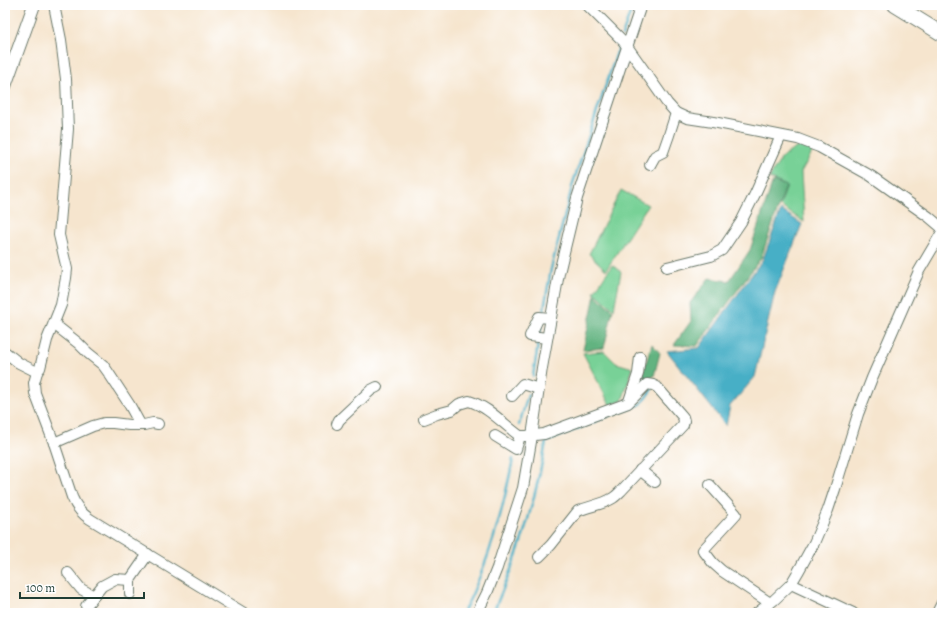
<svg xmlns="http://www.w3.org/2000/svg" width="947" height="618" font-family="Alegreya,serif">
  <style>
    .green { fill: #78d197; stroke: #4c8766 }
    .forest { fill: #62b380; stroke: #40785a }
    .water { fill: #47afc6; stroke: #33767d }
    .lines { fill: none; stroke-linecap: round; stroke-linejoin: round }
    .stream { stroke: #47afc6; stroke-width: 2.5 }
    .minor-casing { stroke: #6a786a; stroke-width: 12 }
    .major-casing { stroke: #6a786a; stroke-width: 14 }
    .highway-casing { stroke: #6a786a; stroke-width: 16 }
    .minor { stroke: #fff; stroke-width: 10 }
    .major { stroke: #fff; stroke-width: 12 }
    .highway { stroke: #fff; stroke-width: 14 }
  </style>
  <rect width="100%" height="100%" fill="#fff"/>
  <filter id="ink" filterUnits="userSpaceOnUse"><feTurbulence type="fractalNoise" baseFrequency=".025" numOctaves="2"/><feDisplacementMap in="SourceGraphic" scale="8" xChannelSelector="R" yChannelSelector="G"/><feConvolveMatrix kernelMatrix="1 2 1 2 8 2 1 2 1" color-interpolation-filters="sRGB"/></filter>
  <filter id="wash" filterUnits="userSpaceOnUse"><feTurbulence type="fractalNoise" baseFrequency=".012" numOctaves="4" result="noise"/><feDisplacementMap in="SourceGraphic" scale="16" xChannelSelector="R" yChannelSelector="G"/><feGaussianBlur stdDeviation="0.9" result="paint"/><feColorMatrix in="noise" values="0 0 0 0 0 0 0 0 0 0 0 0 0 0 0 0 0 1.4 0 .05"/><feComposite in="paint" operator="in"/></filter>
  <g filter="url(#wash)">
    <rect width="100%" height="100%" fill="#f6e5ce"/>
    <g class="green">
      <path d="M801 145 813 151 801 172 804 222 780 206 787 186 769 178 783 156Z"/>
      <path d="M621 190 648 205 606 270 589 254Z"/>
      <path d="M612 265 621 272 614 309 594 292Z"/>
      <path d="M604 351 616 363 633 368 622 401 610 405 583 353Z"/>
    </g>
    <g class="forest">
      <path d="M773 181 786 186 761 258 697 346 674 345 691 321 690 303 709 278 729 281 750 250Z"/>
      <path d="M595 295 613 310 604 348 583 350Z"/>
      <path d="M652 344 660 353 654 376 637 391Z"/>
    </g>
    <path class="water" d="M781 210 802 224 775 292 755 377 730 406 726 426 667 351 699 348 763 259Z"/>
    <g class="lines">
      <g class="stream">
        <path d="M622 36 633 5"/>
        <path d="M543 315 551 269 573 183 620 43"/>
        <path d="M540 334 542 320"/>
        <path d="M533 376 539 339"/>
        <path d="M519 425 528 395"/>
        <path d="M463 613C489 563 502 514 513 459"/>
        <path d="M493 613C503 589 514 564 522 539 532 507 540 475 546 442L610 415 641 404 652 389"/>
      </g>
    </g>
  </g>
  <g filter="url(#ink)">
    <g class="lines">
      <g class="minor-casing">
        <g id="minor">
          <path d="M54 5 61 40 66 79 68 129 59 235 67 269 66 278 61 305 47 340 40 368 37 372 34 383 35 393 54 443 72 497C76 507 82 514 90 519L244 613"/>
          <path d="M587 5 624 42 667 103 676 113 687 118 713 122 798 139 819 147 871 176 929 217 942 228"/>
          <path d="M650 165 655 156 663 152 669 135 676 113"/>
          <path d="M667 267 711 256 722 250 741 222 755 194 781 136"/>
          <path d="M54 324 78 343 88 353 103 365 108 372 129 404 140 424"/>
          <path d="M547 338 530 336 539 317 551 318"/>
          <path d="M5 352 19 363 37 372"/>
          <path d="M512 396 523 384 539 389"/>
          <path d="M629 401 638 374 640 357"/>
          <path d="M424 419 437 414 452 410 459 404 469 401C489 407 503 424 520 436H526L544 434 628 403 647 384 653 385 657 387 683 417 684 421 683 425 621 491C618 494 616 496 613 498 602 505 589 506 578 511L551 545 539 557"/>
          <path d="M337 424 339 420 371 390 377 387"/>
          <path d="M495 436 516 449 520 436"/>
          <path d="M54 443 93 426 104 423H113L129 425H144L153 423 158 424"/>
          <path d="M640 470 655 482"/>
          <path d="M710 485 736 514 703 550 713 563 722 571 770 603"/>
          <path d="M68 573 81 589 94 596"/>
          <path d="M791 584 853 613"/>
          <path d="M130 594V580L148 554"/>
          <path d="M86 606 102 586 115 579 130 580"/>
          <path d="M477 613 487 593 497 568 523 488 532 436 542 368 559 273 577 198 641 5"/>
          <path d="M757 613 774 600 791 584 798 572 814 543 828 510 835 489 858 414 872 378 919 271 942 232"/>
          <path d="M937 613 942 603"/>
        </g>
      </g>
      <g class="major-casing">
        <path id="major" d="M5 86 34 5"/>
      </g>
      <g class="highway-casing">
        <path id="highway" d="M895 5 942 34"/>
      </g>
      <use href="#minor" class="minor"/>
      <use href="#major" class="major"/>
      <use href="#highway" class="highway"/>
    </g>
  </g>
  <rect width="947" height="618" fill="none" stroke="#fff" stroke-width="20"/>
  <path d="M20 592v6h124v-6" fill="none" stroke="#1f3d34" stroke-width="2"/>
  <text x="26" y="592" font-size="12" fill="#1f3d34" stroke="#ffffff" stroke-width="3" paint-order="stroke">100 m</text>
</svg>
